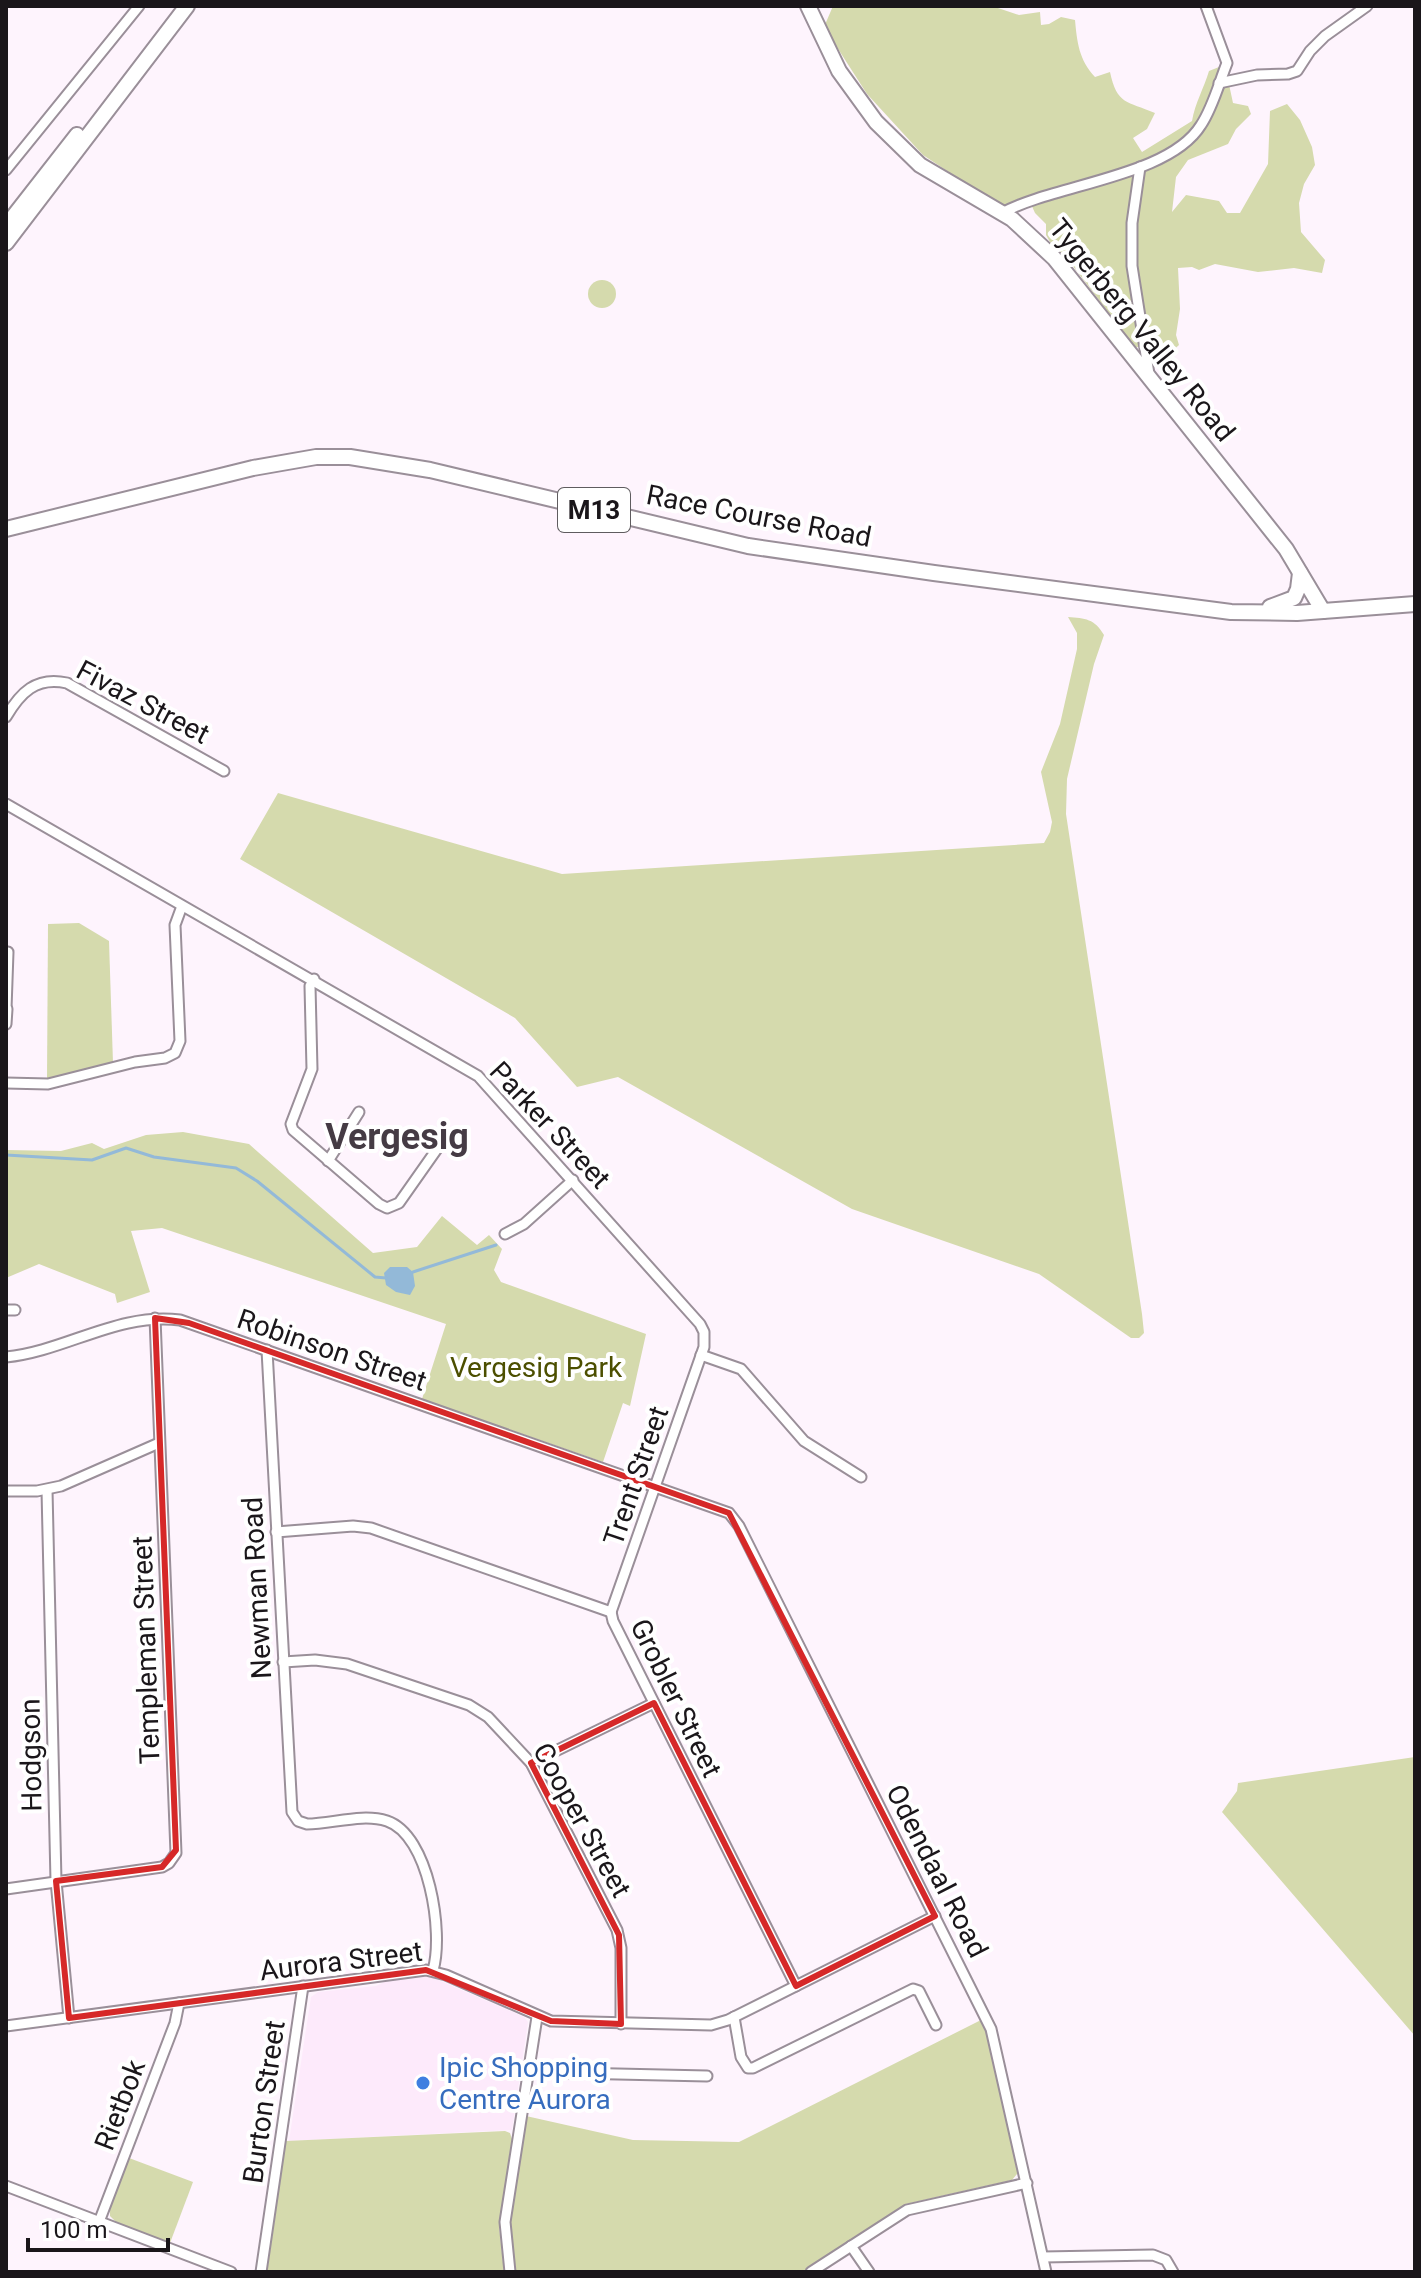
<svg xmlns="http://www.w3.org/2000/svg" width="1421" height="2278" font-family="Roboto,sans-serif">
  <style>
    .built { fill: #fdeafb }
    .green { fill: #d5daad }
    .water { fill: #93b9d8 }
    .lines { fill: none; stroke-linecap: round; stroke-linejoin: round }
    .stream { stroke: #93b9d8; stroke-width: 3 }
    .street-casing { stroke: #9a8f99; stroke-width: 13 }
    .secondary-casing { stroke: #9a8f99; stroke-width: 18 }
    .primary-casing { stroke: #9a8f99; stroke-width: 18 }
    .street { stroke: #fff; stroke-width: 9 }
    .secondary { stroke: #fff; stroke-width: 14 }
    .primary { stroke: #fff; stroke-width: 14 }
    .marked { fill: none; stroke: #d62828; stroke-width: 6; stroke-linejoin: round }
    .shop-dot { fill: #3f7fe0; stroke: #fff; stroke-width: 3 }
    .labels { text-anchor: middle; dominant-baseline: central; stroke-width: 8; stroke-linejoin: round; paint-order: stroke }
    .shield { fill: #fff; stroke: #5f5c5f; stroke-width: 2 }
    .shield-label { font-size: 26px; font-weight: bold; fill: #1a161a }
    .street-label { font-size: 28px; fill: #1a161a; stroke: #fff }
    .park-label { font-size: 28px; fill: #4c4f00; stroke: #fff }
    .shop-label { font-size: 28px; fill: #366cbe; stroke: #fff; text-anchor: start }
    .district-label { font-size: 36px; font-weight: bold; fill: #453b44; stroke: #fff }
  </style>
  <rect width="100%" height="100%" fill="#fef4fd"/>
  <path class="built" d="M429 1976 524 2017 528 2022 512 2130 289 2141 311 1997 318 1992 376 1986 388 1980Z"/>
  <g class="green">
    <path d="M833 6H992L1019 15 1040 12 1041 25 1049 24 1061 17 1075 20C1077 42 1079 60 1095 77L1110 72C1117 105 1127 101 1155 113L1147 129 1133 138 1142 152 1192 121C1195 103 1204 88 1209 71L1219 67 1227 75 1233 103 1248 106 1251 114 1236 129 1228 144 1188 160 1176 177 1172 212 1186 195 1219 201 1227 213H1240L1268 164 1270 111 1287 104 1300 120 1312 147 1315 165 1304 184 1299 203 1301 232 1325 260 1322 273 1294 268 1258 272 1215 264 1199 270 1192 267 1178 268 1180 309 1176 335 1179 345 1169 354 1152 348 1135 347 1072 265 1050 242 1046 235V224L1035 213 1031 204 1016 200 1004 206 997 204 923 155 867 94 824 27Z"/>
    <circle cx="602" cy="294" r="14"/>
    <path d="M1068 617C1085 618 1095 619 1104 635L1094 664 1067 779 1066 814 1142 1314 1144 1333 1139 1338H1131L1039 1274 852 1209 618 1077 577 1087 515 1018 240 859 278 793 562 874 1044 843 1050 832 1052 822 1041 772 1060 724 1077 649V633Z"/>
    <path d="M79 923 109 941 113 1063 47 1079 48 924Z"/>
    <path d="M183 1132 249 1144 373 1253 417 1247 442 1216 477 1245 489 1235 502 1249 494 1270 501 1282 646 1334 630 1406 623 1403 603 1462 422 1399 446 1324 162 1228 131 1231 150 1292 117 1303 115 1294 39 1264 6 1278V1150L61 1151 92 1143 104 1149 146 1135Z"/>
    <path d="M1415 1757V2036L1222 1812 1237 1791 1238 1783Z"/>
    <path d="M981 2020 991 2047 1017 2166V2174L1012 2180 906 2204 802 2272H516L510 2222 526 2116 633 2140 739 2142Z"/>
    <path d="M505 2131 510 2133 512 2139 499 2226 504 2272H267L286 2141Z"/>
    <path d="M129 2158 193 2182 170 2243 116 2222 110 2216V2207Z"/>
  </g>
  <path class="water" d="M390 1267H407L413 1272 415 1286 410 1295 396 1292 386 1285 384 1273Z"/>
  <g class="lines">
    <g class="stream">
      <path d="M6 1155 92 1160 126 1148 154 1157 236 1168 257 1181 375 1277 386 1278"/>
      <path d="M413 1272 496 1245"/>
    </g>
    <g class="street-casing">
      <g id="street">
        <path d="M1219 83 1257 75 1288 74 1297 71 1310 51 1325 36 1367 6"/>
        <path d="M1140 167 1132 223V266L1149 374"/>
        <path d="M6 170 139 6"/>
        <path d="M1002 213C1055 184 1169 177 1201 125 1213 107 1219 83 1227 63L1206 6"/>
        <path d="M6 717C20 693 36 676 67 683L224 771"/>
        <path d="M6 804 478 1076 700 1324 704 1332V1347L611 1612"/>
        <path d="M314 979 310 986 312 1069 291 1124 293 1130 379 1204 387 1208 399 1203 437 1149"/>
        <path d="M6 1009 8 952"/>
        <path d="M6 1024 7 1009"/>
        <path d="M6 1083 48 1084 135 1062 165 1058 175 1053 180 1041 175 925 182 906"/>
        <path d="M328 1161 359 1112"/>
        <path d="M505 1234 524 1224 573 1180"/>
        <path d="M6 1310H15"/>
        <path d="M267 1350 292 1812 298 1821 307 1824C332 1824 362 1813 387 1821 429 1835 444 1933 433 1970"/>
        <path d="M701 1355 741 1369 804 1441 861 1477"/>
        <path d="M6 1357C66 1351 118 1312 180 1320L729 1513 739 1526 991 2029 1046 2272"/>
        <path d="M47 1490 56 1881 69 2018"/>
        <path d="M6 1491H37L61 1486 159 1443"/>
        <path d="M276 1532 353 1526 371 1528 611 1612"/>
        <path d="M611 1612 613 1621 796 1986"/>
        <path d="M283 1662 315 1660 347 1664 469 1705 488 1717 531 1763 617 1930 621 1948V2024"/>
        <path d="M531 1763 654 1703"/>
        <path d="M6 1889 162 1867 169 1863 176 1853 155 1318"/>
        <path d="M734 2017 741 2057 748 2068H753L913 1989 919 1991 936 2025"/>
        <path d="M6 2026 426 1970 446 1975 551 2021 711 2025 728 2020 935 1916"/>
        <path d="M528 2072 707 2076"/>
        <path d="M6 2186 231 2272"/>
        <path d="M99 2222 175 2023 179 2003"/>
        <path d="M851 2246 869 2272"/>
        <path d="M1043 2257 1153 2255 1166 2260 1173 2272"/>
        <path d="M261 2272 303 1986"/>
        <path d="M510 2272 505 2222 537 2017"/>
        <path d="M811 2272 907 2210 1027 2183"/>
      </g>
    </g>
    <g class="secondary-casing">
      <g id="secondary">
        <path d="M808 6 839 71 876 122 920 165 1012 219 1054 258 1286 549 1323 611"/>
        <path d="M6 226 77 135"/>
        <path d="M6 243 187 6"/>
      </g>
    </g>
    <g class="primary-casing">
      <g id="primary">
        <path d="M6 529 253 468 316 457H350L430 470 748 546 934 573 1231 612 1297 613 1415 604"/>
        <path d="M1270 607 1294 598 1298 589 1300 573"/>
      </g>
    </g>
    <use href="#street" class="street"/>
    <use href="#secondary" class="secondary"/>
    <use href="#primary" class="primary"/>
  </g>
  <path class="marked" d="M155 1318 189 1323 729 1513 935 1916 796 1986 654 1703 531 1763 619 1935 621 2024 551 2021 426 1970 69 2018 56 1881 162 1867 176 1850Z"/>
  <circle class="shop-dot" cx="423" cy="2083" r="8"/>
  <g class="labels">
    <rect class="shield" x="558" y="488" width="72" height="44" rx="6"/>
    <g class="shield-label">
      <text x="594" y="510">M13</text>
    </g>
    <g class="street-label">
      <text transform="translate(1142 330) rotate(51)">Tygerberg Valley Road</text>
      <text transform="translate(759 516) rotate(11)">Race Course Road</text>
      <text transform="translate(143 702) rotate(28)">Fivaz Street</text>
      <text transform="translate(550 1125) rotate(47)">Parker Street</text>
      <text transform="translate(332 1350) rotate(19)">Robinson Street</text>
      <text transform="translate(636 1476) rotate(-71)">Trent Street</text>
      <text transform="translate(257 1588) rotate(-93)">Newman Road</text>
      <text transform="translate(146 1650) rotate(-92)">Templeman Street</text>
      <text transform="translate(676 1698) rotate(64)">Grobler Street</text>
      <text transform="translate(31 1755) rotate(-91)">Hodgson</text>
      <text transform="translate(582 1820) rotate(61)">Cooper Street</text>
      <text transform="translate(937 1871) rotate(63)">Odendaal Road</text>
      <text transform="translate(341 1961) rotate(-7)">Aurora Street</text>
      <text transform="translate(264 2102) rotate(-82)">Burton Street</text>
      <text transform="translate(120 2105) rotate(-69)">Rietbok</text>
    </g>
    <g class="park-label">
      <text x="536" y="1367">Vergesig Park</text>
    </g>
    <g class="shop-label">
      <text x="439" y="2067">Ipic Shopping<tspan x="439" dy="32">Centre Aurora</tspan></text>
    </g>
    <g class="district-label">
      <text x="397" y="1137">Vergesig</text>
    </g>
  </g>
  <rect width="1421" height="2278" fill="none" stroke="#1a161a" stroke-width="16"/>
  <path d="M28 2238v12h140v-12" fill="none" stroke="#1a161a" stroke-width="4"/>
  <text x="40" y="2238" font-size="24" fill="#1a161a" stroke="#ffffff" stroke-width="6" paint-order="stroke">100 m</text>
</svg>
